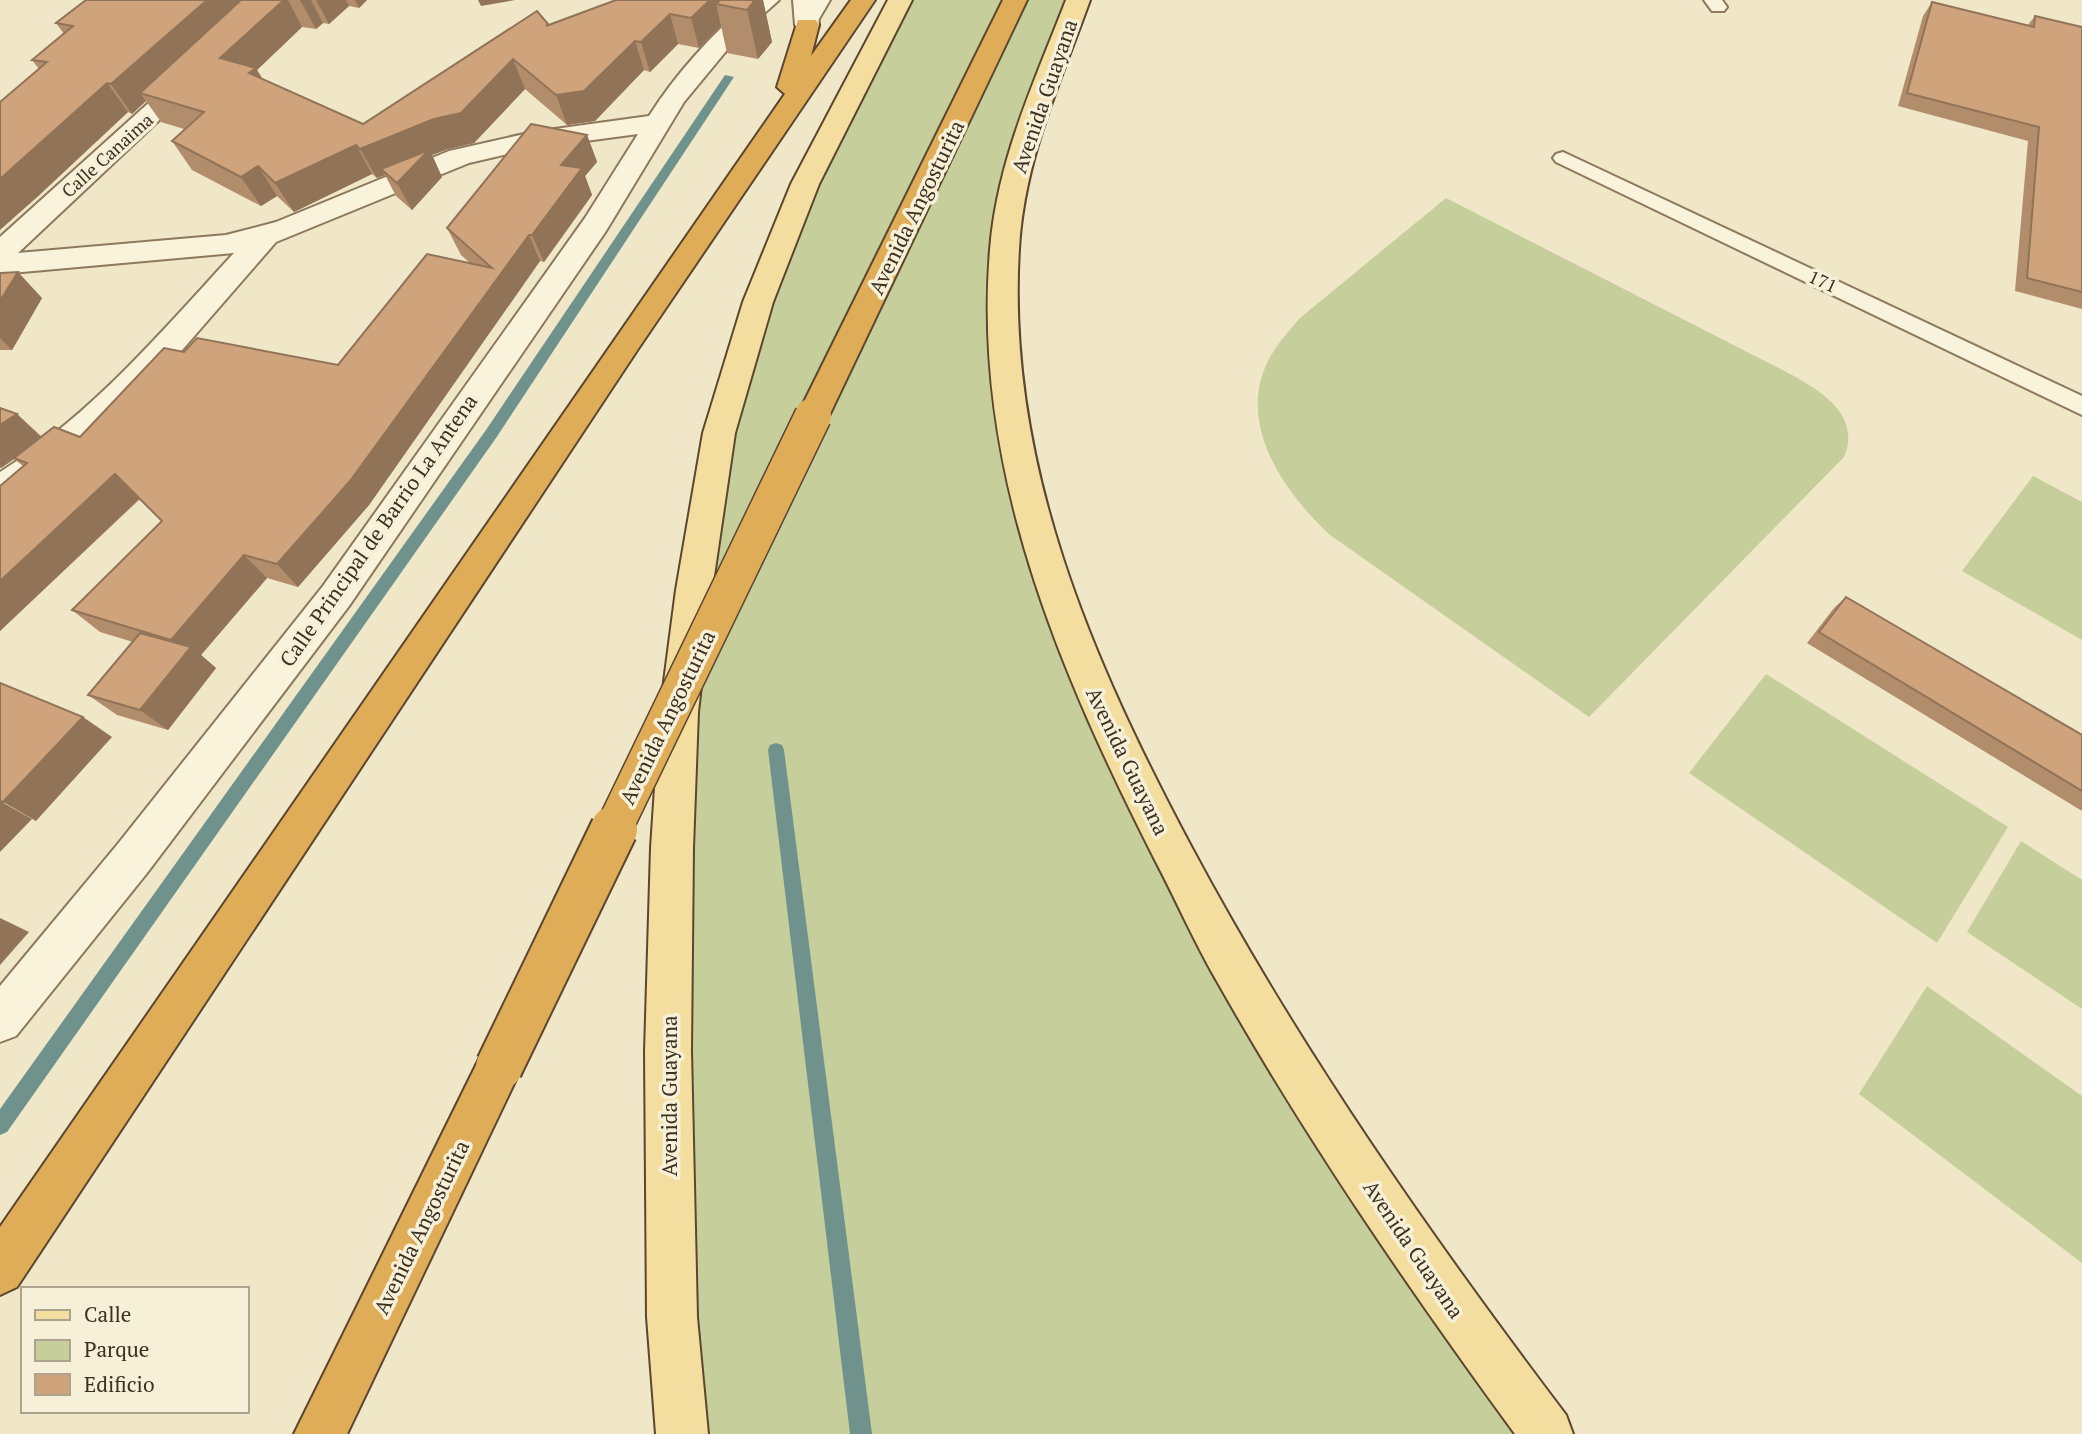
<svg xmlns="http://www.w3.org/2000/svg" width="2082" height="1434" font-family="'PT Serif',serif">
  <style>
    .green { fill: #c6cf9b }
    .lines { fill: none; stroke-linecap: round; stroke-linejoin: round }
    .stream { fill: #6f938c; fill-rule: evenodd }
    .lane-casing { stroke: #8d795c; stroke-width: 4 }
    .street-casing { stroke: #8d795c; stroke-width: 4 }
    .primary-casing { stroke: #5b4630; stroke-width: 4 }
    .highway-casing { stroke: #5b4630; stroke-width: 4 }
    .lane { fill: #faf3dc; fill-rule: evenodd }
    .street { fill: #faf3dc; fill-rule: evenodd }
    .primary { fill: #f3dea0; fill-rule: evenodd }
    .highway { fill: #dfac58; fill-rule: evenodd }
    .highway-bridge-far1-casing { stroke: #5b4630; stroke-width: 39; stroke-linecap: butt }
    .highway-bridge-casing { stroke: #5b4630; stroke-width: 50; stroke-linecap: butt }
    .highway-bridge-far1 { stroke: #dfac58; stroke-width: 36 }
    .highway-bridge { stroke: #dfac58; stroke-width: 46 }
    .wall { fill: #b28d6c }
    .shaded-wall { fill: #917358 }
    .building { fill: #cfa47d; stroke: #917358; stroke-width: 2 }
    .labels { text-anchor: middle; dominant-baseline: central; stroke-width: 7; stroke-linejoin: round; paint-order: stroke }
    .far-street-label { font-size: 18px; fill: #3d3020; stroke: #f7f0d8 }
    .street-label { font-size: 21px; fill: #3d3020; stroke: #f7f0d8 }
  </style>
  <rect width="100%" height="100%" fill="#f0e6c8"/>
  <g class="green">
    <path d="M900 0H1078L1010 203 1019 463 1138 788 1547 1434H682L672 848 739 361Z"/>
    <path d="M1446 198 1794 376C1824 393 1861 417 1844 457L1589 717 1330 535C1285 493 1236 425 1268 361 1276 345 1289 331 1300 318Z"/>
    <path d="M2033 476 2082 502V640L1962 571Z"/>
    <path d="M1766 674 2008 827 1937 943 1689 773Z"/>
    <path d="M2021 841 2082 880V1009L1967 932Z"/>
    <path d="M1927 986 2082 1096V1263L1859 1094Z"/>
  </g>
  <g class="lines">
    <g class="stream">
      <path d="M725 75 734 77 496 438 7 1132 0 1135V1109L486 430Z"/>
      <path d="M776 743 782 745 784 750 872 1434H850L768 750 770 745Z"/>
    </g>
    <g class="lane-casing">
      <g id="lane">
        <path d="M812 0H830L813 29H801L798 25Z"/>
        <path d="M1704 0H1722L1727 7 1724 11H1712Z"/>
        <path d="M1563 152 2082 396V415L1556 162 1553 158 1556 154Z"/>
      </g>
    </g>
    <g class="street-casing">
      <g id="street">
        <path d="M752 0H779L736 39 684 102 606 231 349 606 147 873 16 1036 0 1042V986L117 845 323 586 585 218 638 134 533 148 469 163 276 242 183 349 120 415 50 474 12 498 0 502V472C92 415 161 332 234 253L0 274V237L183 72H201L205 77 18 253 226 235 276 222 449 151 533 132 649 116C677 72 713 33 752 0Z"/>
        <path d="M793 0H817L819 25 816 30H798L795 25Z"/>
      </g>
    </g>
    <g class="primary-casing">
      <g id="primary">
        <path d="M888 0H912L819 184 773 302 735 433 712 590 698 712 693 848 691 1051 697 1317 708 1434H656L647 1317 645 1051 651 848 660 712 676 590 703 433 743 302 791 184Z"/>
        <path d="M1066 0H1090C1060 83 1024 160 1019 249 1006 465 1093 662 1192 848 1299 1048 1429 1234 1566 1415L1573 1434H1515C1409 1289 1306 1139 1218 983 1195 944 1177 902 1156 862 1059 671 972 469 990 250 997 160 1034 83 1066 0Z"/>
      </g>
    </g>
    <g class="highway-casing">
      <g id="highway">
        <path d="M851 0H875L638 349 17 1287 0 1295V1227L785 94 777 87 798 20H816L819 25 811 56Z"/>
        <path d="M1003 0H1027L829 416 825 424 813 428 801 424 797 416Z"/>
        <path d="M499 1044 515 1051 522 1067 347 1434H294L483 1051Z"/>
      </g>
    </g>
    <use href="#lane" class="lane"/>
    <use href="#street" class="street"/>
    <use href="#primary" class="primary"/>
    <use href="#highway" class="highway"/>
    <g class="highway-bridge-far1-casing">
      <path id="highway-bridge-far1" d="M613 830 813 416"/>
    </g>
    <g class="highway-bridge-casing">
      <path id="highway-bridge" d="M499 1067 614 829"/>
    </g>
    <use href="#highway-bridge-far1" class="highway-bridge-far1"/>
    <use href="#highway-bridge" class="highway-bridge"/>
  </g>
  <g class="wall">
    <path d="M86 0H367L359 8 349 6 329 24 323 23 316 29 302 27 257 70 262 78 363 124 548 24V25L616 0H763L772 42 758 59 727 53 721 26 699 48 678 44 650 72 644 70 595 121 567 125 525 89 474 143 448 149 432 155 442 177 412 210 396 196 385 175 377 178 372 174 294 212 277 196 261 206 192 170 172 141 184 129 161 122 146 101 132 114 128 112 35 199 39 69 32 60 64 34 56 23Z"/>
    <path d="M1932 2 2028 25 2035 16 2082 27V309L2015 291 2028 141 1898 106 1923 16Z"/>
    <path d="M587 135 597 162 585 176 592 195 544 262 540 261 369 505 298 587 267 578 201 655 216 668 168 730 117 715 88 695 133 642 100 632 72 610 162 521 140 499 0 631V486L23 466 14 459 1 468 0 467V408L17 414 42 437H80L184 352 338 365 471 264 461 255 447 228Z"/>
    <path d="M0 273 42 298 12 350H0Z"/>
    <path d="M1846 597 2082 735V811L1807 643 1834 608Z"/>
  </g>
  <g class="shaded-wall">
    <path d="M207 0H258L140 93 146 101 132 114 111 84Z"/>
    <path d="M284 0H288L302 27 257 70 273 97 220 58Z"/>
    <path d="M300 0H311L323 23 316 29Z"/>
    <path d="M316 0H346L349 6 329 24Z"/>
    <path d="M355 0H367L359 8Z"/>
    <path d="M478 0H515L481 6Z"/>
    <path d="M710 0H748L716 4 721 26 699 48 691 18Z"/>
    <path d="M755 0H763L772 42 758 59 747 10Z"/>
    <path d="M670 14 678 44 650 72 641 42Z"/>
    <path d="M635 41 644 70 595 121 567 125 556 95Z"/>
    <path d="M513 59 525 89 474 143 448 149 432 155 442 177 412 210 397 183 381 169 385 175 377 178 360 149Z"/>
    <path d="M107 83 128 112 35 199 0 230V179Z"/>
    <path d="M587 135 597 162 585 176 592 195 544 262 532 235 561 165Z"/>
    <path d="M356 145 372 174 294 212 275 183Z"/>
    <path d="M258 166 277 196 261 206 241 177Z"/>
    <path d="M529 235 540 261 369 505 298 587 277 564Z"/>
    <path d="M18 272 42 298 12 350 0 338V301Z"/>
    <path d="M17 414 43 439 1 468 0 467V425Z"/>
    <path d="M115 474 140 498 0 631V581Z"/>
    <path d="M244 555 267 578 201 655 216 668 168 730 140 710 186 653 171 640Z"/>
    <path d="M83 717 112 737 36 821 3 802Z"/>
    <path d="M0 801 32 819 0 852Z"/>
    <path d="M0 918 29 932 0 965Z"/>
  </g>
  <g class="building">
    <path d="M86 0H207L111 84 107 83 0 179V102L47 62 32 60 73 26 56 23Z"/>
    <path d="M241 0H284L220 58 256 68 249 73 363 124 537 11 548 24 546 26 616 0H710L691 18 670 14 641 42 635 41 584 91 556 95 513 59 461 113 434 119 360 149 356 145 275 183 258 166 241 177 172 141 204 112 140 93Z"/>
    <path d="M720 0H755L747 10 716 4Z"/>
    <path d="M1932 2 2034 27 2035 16 2082 27V292L2027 278 2039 127 1907 93Z"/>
    <path d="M531 124 587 135 561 165 582 168 532 235H529L350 481 277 564 244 555 171 640 72 610 162 521 115 474 0 581V486L27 463 14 458 54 427 80 437 164 348 184 352 197 338 338 365 427 254 492 268 447 228Z"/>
    <path d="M429 150 397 183 381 169Z"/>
    <path d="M18 272 0 301V273Z"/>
    <path d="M0 408 17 414 0 425Z"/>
    <path d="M1846 597 2082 735V791L1819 632Z"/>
    <path d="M140 633 191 647 140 710 88 695Z"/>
    <path d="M0 683 83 717 3 802 0 801Z"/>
  </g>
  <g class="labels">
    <g class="far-street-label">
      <text transform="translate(107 155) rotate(-42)">Calle Canaima</text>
      <text transform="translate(1823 281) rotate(25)">171</text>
    </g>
    <g class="street-label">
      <text transform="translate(1044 96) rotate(-71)">Avenida Guayana</text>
      <text transform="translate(916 207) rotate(-64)">Avenida Angosturita</text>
      <text transform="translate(378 530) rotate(-55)">Calle Principal de Barrio La Antena</text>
      <text transform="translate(667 717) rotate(-64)">Avenida Angosturita</text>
      <text transform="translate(1128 761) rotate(64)">Avenida Guayana</text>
      <text transform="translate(669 1096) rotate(-90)">Avenida Guayana</text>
      <text transform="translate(421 1227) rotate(-64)">Avenida Angosturita</text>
      <text transform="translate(1414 1249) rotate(56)">Avenida Guayana</text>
    </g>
  </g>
  <rect x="21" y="1287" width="228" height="126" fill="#f7f0d8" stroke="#ada38e" stroke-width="2"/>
  <rect x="35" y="1310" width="35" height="10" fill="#f3dea0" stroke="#ada38e" stroke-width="2"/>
  <text x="84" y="1322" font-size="21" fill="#3d3020">Calle</text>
  <rect x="35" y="1340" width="35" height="21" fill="#c6cf9b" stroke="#ada38e" stroke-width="2"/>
  <text x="84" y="1357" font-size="21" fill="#3d3020">Parque</text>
  <rect x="35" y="1374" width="35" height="21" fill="#cfa47d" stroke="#ada38e" stroke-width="2"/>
  <text x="84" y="1392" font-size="21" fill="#3d3020">Edificio</text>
</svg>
